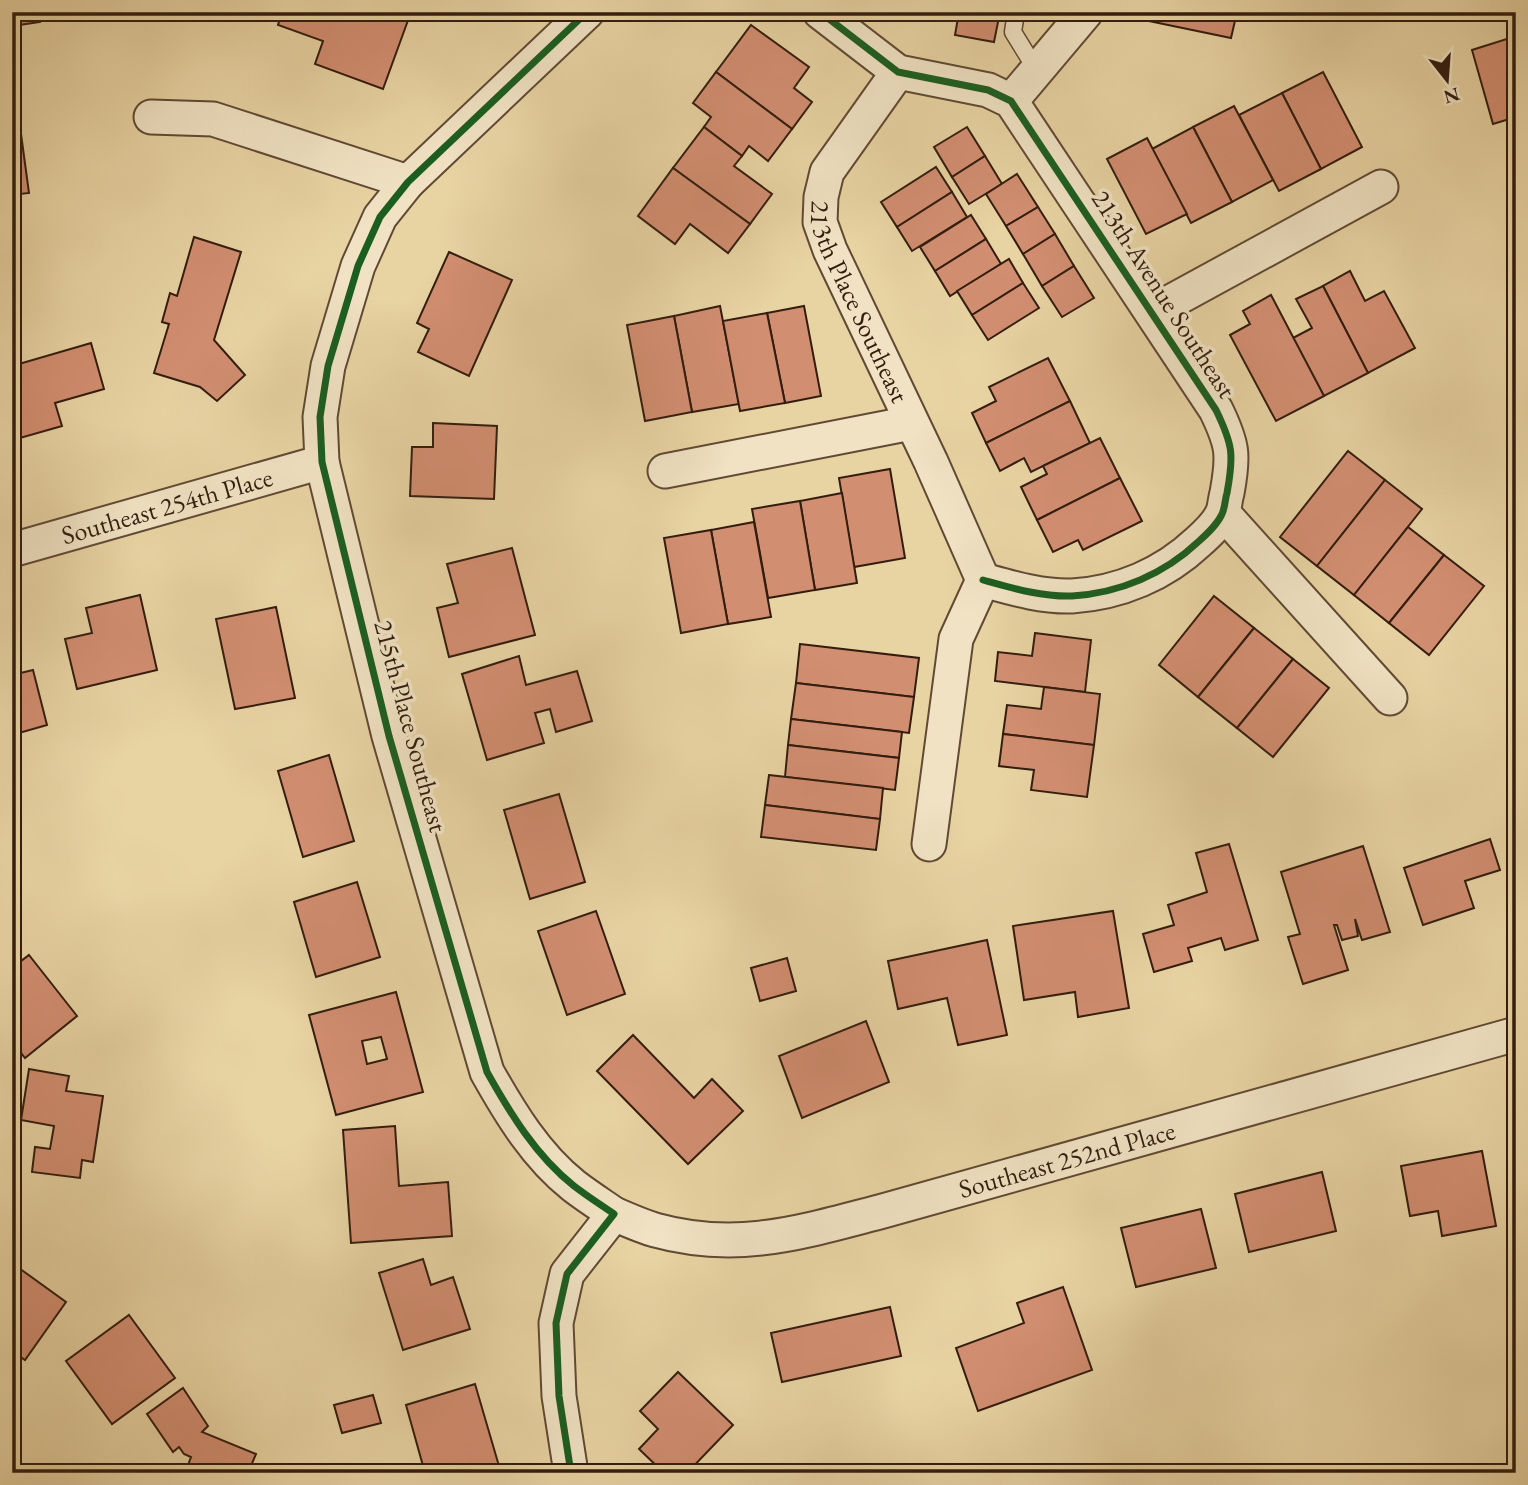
<svg xmlns="http://www.w3.org/2000/svg" width="1528" height="1485" font-family="'EB Garamond',serif">
  <style>
    .building { fill: #d28e71; stroke: #331d0f; stroke-width: 2; fill-rule: evenodd }
    .lines { fill: none; stroke-linecap: round; stroke-linejoin: round }
    .service-casing { stroke: #604a34; stroke-width: 19 }
    .minor-casing { stroke: #604a34; stroke-width: 37 }
    .service { stroke: #f0e2c3; stroke-width: 16 }
    .minor { stroke: #f0e2c3; stroke-width: 33 }
    .cycleway-casing { stroke: #f0e2c3; stroke-width: 11 }
    .cycleway { stroke: #1b5e20; stroke-width: 7 }
    .labels { text-anchor: middle; dominant-baseline: central; stroke-width: 7; stroke-linejoin: round; paint-order: stroke }
    .street-label { font-size: 26px; fill: #331d0f; stroke: #f0e2c3 }
  </style>
  <rect width="100%" height="100%" fill="#e8d3a3"/>
  <filter id="stains"><feTurbulence type="fractalNoise" baseFrequency=".00286" numOctaves="4"/><feColorMatrix values="0 0 0 0 .2 0 0 0 0 .09 0 0 0 0 .02 0 0 0 .5 -.17"/></filter>
  <radialGradient id="worn" r=".72"><stop offset=".6" stop-color="#630" stop-opacity="0"/><stop offset="1" stop-color="#630" stop-opacity=".3"/></radialGradient>
  <g class="building">
    <path d="M12 12H38L40 22 12 26Z"/>
    <path d="M282 12H411L383 89 315 64 323 41 278 25Z"/>
    <path d="M959 12H1000L994 42 955 35Z"/>
    <path d="M1140 12H1237L1231 38 1139 19Z"/>
    <path d="M751 25 809 67 794 88 812 102 792 129 716 72Z"/>
    <path d="M1516 36V117L1493 124 1472 50Z"/>
    <path d="M716 72 792 129 768 161 749 146 742 156 704 127 711 117 693 103Z"/>
    <path d="M1323 72 1362 147 1321 169 1282 93Z"/>
    <path d="M1282 93 1321 169 1279 191 1239 115Z"/>
    <path d="M16 97 29 193 12 195V98Z"/>
    <path d="M1234 106 1273 180 1232 202 1193 127Z"/>
    <path d="M704 127 742 156 734 166 772 194 750 224 673 168Z"/>
    <path d="M967 127 985 156 952 177 934 147Z"/>
    <path d="M1193 127 1232 202 1191 223 1152 149Z"/>
    <path d="M1147 138 1187 214 1146 234 1107 159Z"/>
    <path d="M985 156 1002 184 969 204 952 177Z"/>
    <path d="M936 167 952 192 897 227 881 202Z"/>
    <path d="M673 168 750 224 728 253 690 224 675 244 638 216Z"/>
    <path d="M1017 174 1038 207 1006 226 986 194Z"/>
    <path d="M952 192 967 217 912 251 897 227Z"/>
    <path d="M1038 207 1055 234 1023 254 1006 226Z"/>
    <path d="M971 215 986 239 935 271 920 247Z"/>
    <path d="M1055 234 1074 266 1042 286 1023 254Z"/>
    <path d="M194 237 241 252 214 340 245 375 217 401 200 387 154 373 169 324 162 322 170 293 177 296Z"/>
    <path d="M986 239 1001 264 950 296 935 271Z"/>
    <path d="M449 252 512 280 469 376 418 352 429 329 417 323Z"/>
    <path d="M1009 259 1023 283 972 315 957 291Z"/>
    <path d="M1074 266 1094 298 1062 317 1042 286Z"/>
    <path d="M1350 271 1365 301 1384 291 1415 348 1368 373 1323 286Z"/>
    <path d="M1023 283 1039 308 988 340 972 315Z"/>
    <path d="M1323 286 1368 373 1324 396 1293 338 1312 328 1296 299Z"/>
    <path d="M1271 295 1324 396 1276 421 1230 335 1250 324 1243 311Z"/>
    <path d="M720 306 739 404 692 412 674 316Z"/>
    <path d="M804 306 821 396 785 403 767 313Z"/>
    <path d="M767 313 785 403 740 411 723 321Z"/>
    <path d="M674 316 692 412 645 421 627 325Z"/>
    <path d="M91 343 104 389 55 403 62 426 13 440 12 366Z"/>
    <path d="M1048 358 1070 401 986 443 972 413 996 401 989 387Z"/>
    <path d="M1070 401 1090 443 1031 472 1024 458 1000 471 986 443Z"/>
    <path d="M433 423 497 426 494 499 410 496 412 447H433Z"/>
    <path d="M1100 438 1120 478 1037 520 1021 487 1047 474 1043 466Z"/>
    <path d="M1348 451 1385 480 1317 566 1280 537Z"/>
    <path d="M890 469 905 558 854 567 839 478Z"/>
    <path d="M1120 478 1142 521 1083 550 1078 540 1053 552 1037 520Z"/>
    <path d="M1385 480 1422 509 1354 595 1317 566Z"/>
    <path d="M842 493 857 583 815 590 800 501Z"/>
    <path d="M800 501 815 590 768 598 752 509Z"/>
    <path d="M754 522 771 617 728 624 711 530Z"/>
    <path d="M1408 527 1444 555 1389 623 1354 595Z"/>
    <path d="M711 530 728 624 681 633 664 538Z"/>
    <path d="M512 548 535 635 449 657 437 608 458 603 447 564Z"/>
    <path d="M1444 555 1484 586 1429 655 1389 623Z"/>
    <path d="M140 595 157 670 77 689 65 639 92 633 86 608Z"/>
    <path d="M1214 596 1254 628 1198 697 1159 665Z"/>
    <path d="M276 607 295 698 235 709 216 619Z"/>
    <path d="M1254 628 1293 659 1237 728 1198 697Z"/>
    <path d="M1035 633 1091 640 1085 692 995 681 998 652 1032 656Z"/>
    <path d="M800 644 919 658 914 697 796 683Z"/>
    <path d="M519 656 526 685 577 671 592 721 556 732 550 709 535 713 544 743 487 760 462 674Z"/>
    <path d="M1293 659 1329 688 1273 757 1237 728Z"/>
    <path d="M33 670 47 725 12 735V675Z"/>
    <path d="M796 683 914 697 909 733 791 719Z"/>
    <path d="M1044 687 1100 694 1094 745 1003 734 1007 705 1041 709Z"/>
    <path d="M791 719 902 732 899 758 788 745Z"/>
    <path d="M1003 734 1094 745 1087 797 1031 790 1034 770 999 766Z"/>
    <path d="M788 745 899 758 895 790 785 777Z"/>
    <path d="M329 755 354 841 303 857 278 771Z"/>
    <path d="M769 775 883 788 880 819 765 805Z"/>
    <path d="M559 794 585 882 530 899 504 810Z"/>
    <path d="M765 805 880 819 876 850 761 837Z"/>
    <path d="M1490 839 1500 870 1465 881 1474 908 1423 925 1404 868Z"/>
    <path d="M1229 844 1258 940 1225 950 1221 938 1188 948 1192 961 1154 972 1143 934 1174 925 1168 905 1207 892 1196 853Z"/>
    <path d="M1363 846 1390 932 1362 940 1355 919 1358 936 1342 940 1337 925H1334L1348 970 1303 984 1288 937 1300 934 1281 872Z"/>
    <path d="M357 882 380 957 316 977 294 902Z"/>
    <path d="M596 911 625 994 567 1015 538 931Z"/>
    <path d="M1113 911 1129 1008 1078 1017 1075 992 1024 1000 1013 926Z"/>
    <path d="M987 940 1007 1035 958 1045 947 998 898 1009 888 961Z"/>
    <path d="M29 955 77 1016 25 1058 12 1041V968Z"/>
    <path d="M787 958 796 991 760 1001 751 968Z"/>
    <path d="M396 992 423 1092 336 1115 309 1015ZM381 1037 387 1059 367 1064 362 1041Z"/>
    <path d="M866 1021 889 1082 802 1118 779 1056Z"/>
    <path d="M633 1035 694 1098 712 1079 743 1111 688 1164 597 1071Z"/>
    <path d="M29 1069 69 1076 66 1091 103 1096 93 1162 82 1160 80 1178 32 1172 35 1147 50 1149 54 1126 21 1120Z"/>
    <path d="M395 1126 399 1186 448 1182 452 1236 351 1243 343 1130Z"/>
    <path d="M1482 1151 1496 1226 1442 1236 1438 1211 1410 1216 1401 1166Z"/>
    <path d="M1322 1172 1336 1231 1249 1252 1235 1194Z"/>
    <path d="M1201 1209 1216 1268 1136 1287 1121 1228Z"/>
    <path d="M423 1259 431 1285 453 1277 470 1329 403 1350 379 1273Z"/>
    <path d="M12 1263 66 1302 25 1360 12 1351Z"/>
    <path d="M1063 1287 1092 1370 978 1411 956 1348 1024 1323 1017 1303Z"/>
    <path d="M890 1307 901 1356 782 1382 771 1333Z"/>
    <path d="M129 1315 175 1378 112 1424 66 1361Z"/>
    <path d="M678 1372 733 1425 687 1473H664L639 1449 658 1429 640 1411Z"/>
    <path d="M475 1384 499 1466 477 1473H425L406 1405Z"/>
    <path d="M183 1388 208 1426 202 1432 256 1454 248 1473H185L191 1457 184 1454 179 1447 173 1452 147 1414Z"/>
    <path d="M373 1395 381 1423 342 1433 334 1405Z"/>
  </g>
  <g class="lines">
    <g class="service-casing">
      <path id="service" d="M1016 12 1013 32 1037 71"/>
    </g>
    <g class="minor-casing">
      <g id="minor">
        <path d="M820 12 898 72 988 90 1011 101 1216 410C1233 445 1234 455 1227 493 1225 499 1225 508 1222 514 1217 525 1207 534 1198 542 1164 574 1120 593 1072 596 1042 597 1012 588 983 580"/>
        <path id="s1" d="M898 72 827 172 821 197 820 222 830 250 931 462 983 580 956 639 929 844"/>
        <path d="M1011 101 1086 12"/>
        <path d="M151 117 213 119 408 182"/>
        <path d="M1152 312 1381 187"/>
        <path d="M665 471 911 423"/>
        <path d="M1223 513 1390 698"/>
        <path id="s2" d="M12 550 322 462"/>
        <path id="s3" d="M614 1214C628 1220 641 1226 655 1230 738 1253 802 1232 883 1211L1516 1034"/>
        <path d="M571 1473 559 1396 556 1323 567 1274 614 1214C601 1205 587 1196 574 1186 536 1156 510 1113 487 1072L389 736 322 462 320 417 328 366 358 266 380 217 408 182 587 12"/>
      </g>
    </g>
    <use href="#service" class="service"/>
    <use href="#minor" class="minor"/>
    <g class="cycleway-casing">
      <g id="cycleway">
        <path d="M820 12 898 72 988 90 1011 101 1216 410C1233 445 1234 455 1227 493 1225 499 1225 508 1222 514 1217 525 1207 534 1198 542 1164 574 1120 593 1072 596 1042 597 1012 588 983 580"/>
        <path d="M571 1473 559 1396 556 1323 567 1274 614 1214C601 1205 587 1196 574 1186 536 1156 510 1113 487 1072L389 736 322 462 320 417 328 366 358 266 380 217 408 182 587 12"/>
      </g>
    </g>
    <use href="#cycleway" class="cycleway"/>
  </g>
  <g class="labels">
    <g class="street-label">
      <text transform="translate(1164 294) rotate(57)">213th Avenue Southeast</text>
      <text stroke="none"><textPath href="#s1" startOffset="261">213th Place Southeast</textPath></text>
      <text stroke="none"><textPath href="#s2" startOffset="161">Southeast 254th Place</textPath></text>
      <text transform="translate(411 726) rotate(75)">215th Place Southeast</text>
      <text stroke="none"><textPath href="#s3" startOffset="467">Southeast 252nd Place</textPath></text>
    </g>
  </g>
  <rect width="1528" height="1485" fill="none" stroke="#e8d3a3" stroke-width="42"/>
  <rect x="14" y="14" width="1500" height="1457" fill="none" stroke="#331d0f" stroke-width="3.5"/>
  <rect x="21" y="21" width="1486" height="1443" fill="none" stroke="#331d0f" stroke-width="2"/>
  <g transform="translate(1447 80) rotate(163)" stroke="#f0e2c3" stroke-width="5" paint-order="stroke">
  <path d="M0-5L12 26L0 18L-12 26Z" fill="#331d0f"/>
  <text y="-10" font-size="19" font-weight="bold" text-anchor="middle" fill="#331d0f">N</text>
  </g>
  <rect width="100%" height="100%" filter="url(#stains)"/>
  <rect width="100%" height="100%" fill="url(#worn)"/>
</svg>
